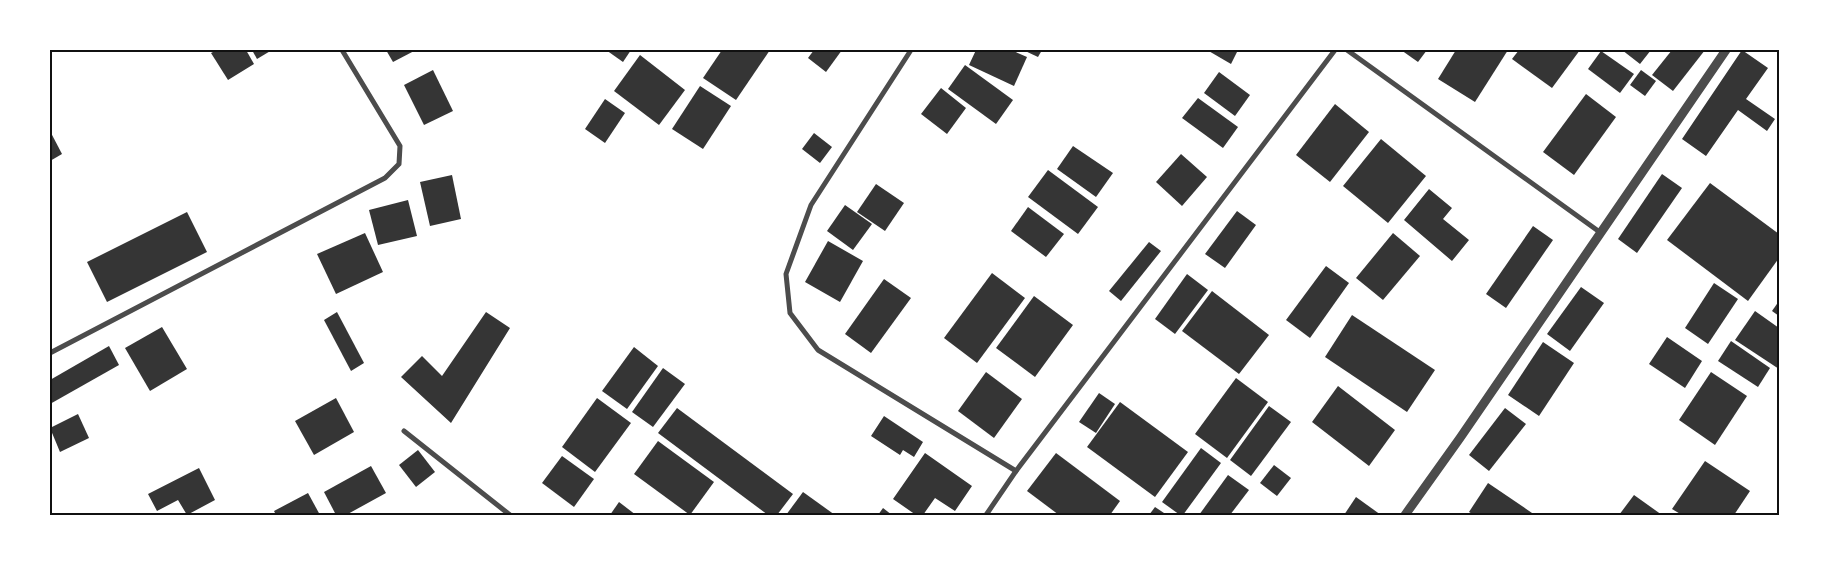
<svg xmlns="http://www.w3.org/2000/svg" width="1829" height="565" font-family="Literata,serif">
  <style>
    .building { fill: #353535 }
    .lines { fill: none; stroke-linecap: round; stroke-linejoin: round }
    .minor { stroke: #4c4c4c; stroke-width: 5 }
    .tertiary { stroke: #4c4c4c; stroke-width: 9 }
    .neatline { fill: none; stroke: #111; stroke-width: 2 }
  </style>
  <rect width="100%" height="100%" fill="#fff"/>
  <g class="building">
    <path d="M217 50H246L254 64 228 80 211 53Z"/>
    <path d="M252 50H272L257 59Z"/>
    <path d="M386 50H416L393 62Z"/>
    <path d="M606 50H631L623 62Z"/>
    <path d="M722 50H770L736 100 703 78Z"/>
    <path d="M814 50H842L826 72 808 58Z"/>
    <path d="M976 50H1011L1027 57 1014 86 969 65Z"/>
    <path d="M1023 50H1042L1038 57Z"/>
    <path d="M1207 50H1238L1231 64Z"/>
    <path d="M1401 50H1427L1418 62Z"/>
    <path d="M1456 50H1508L1475 102 1438 79Z"/>
    <path d="M1519 50H1580L1552 88 1512 59Z"/>
    <path d="M1622 50H1651L1640 64Z"/>
    <path d="M1672 50H1705L1673 91 1652 75Z"/>
    <path d="M1742 50 1768 68 1746 99 1775 119 1767 131 1738 110 1706 156 1682 139Z"/>
    <path d="M1601 51 1634 74 1620 93 1588 69Z"/>
    <path d="M640 55 685 90 659 125 614 91Z"/>
    <path d="M965 65 1013 100 996 124 948 89Z"/>
    <path d="M433 70 453 111 424 125 404 85Z"/>
    <path d="M1641 70 1656 81 1645 96 1630 85Z"/>
    <path d="M1219 72 1250 95 1235 116 1204 93Z"/>
    <path d="M700 86 731 106 703 149 672 129Z"/>
    <path d="M941 88 966 108 947 134 921 114Z"/>
    <path d="M1586 94 1616 117 1574 175 1543 152Z"/>
    <path d="M1198 98 1238 127 1223 148 1182 118Z"/>
    <path d="M605 99 625 113 605 143 585 129Z"/>
    <path d="M1335 104 1369 132 1330 182 1296 155Z"/>
    <path d="M50 131 62 154 50 161Z"/>
    <path d="M814 133 832 147 820 163 802 149Z"/>
    <path d="M1381 139 1426 176 1388 223 1343 186Z"/>
    <path d="M1073 146 1113 173 1096 197 1057 169Z"/>
    <path d="M1181 154 1207 177 1182 206 1156 182Z"/>
    <path d="M1048 170 1098 207 1078 234 1028 197Z"/>
    <path d="M1662 174 1682 188 1637 253 1618 239Z"/>
    <path d="M452 175 461 219 430 226 420 182Z"/>
    <path d="M1710 183 1779 234V258L1748 301 1667 240Z"/>
    <path d="M876 184 904 203 885 231 857 212Z"/>
    <path d="M1429 189 1452 208 1443 219 1469 240 1452 261 1404 220Z"/>
    <path d="M408 200 417 236 378 245 369 210Z"/>
    <path d="M845 205 872 224 853 250 827 231Z"/>
    <path d="M1028 207 1064 234 1046 257 1011 231Z"/>
    <path d="M1237 211 1256 225 1225 268 1205 254Z"/>
    <path d="M187 212 207 252 107 302 87 262Z"/>
    <path d="M1533 226 1553 240 1506 308 1486 294Z"/>
    <path d="M365 233 383 272 336 294 317 254Z"/>
    <path d="M1393 233 1420 256 1383 300 1356 278Z"/>
    <path d="M828 241 863 261 840 302 805 282Z"/>
    <path d="M1149 242 1161 251 1121 301 1109 291Z"/>
    <path d="M1326 266 1349 283 1310 338 1286 320Z"/>
    <path d="M992 273 1025 298 977 363 944 338Z"/>
    <path d="M1187 274 1208 290 1175 334 1155 319Z"/>
    <path d="M884 279 911 298 871 353 845 334Z"/>
    <path d="M1714 283 1738 299 1708 344 1685 328Z"/>
    <path d="M1581 287 1604 303 1570 351 1547 334Z"/>
    <path d="M1212 291 1269 335 1239 374 1182 331Z"/>
    <path d="M1034 296 1073 325 1035 377 996 348Z"/>
    <path d="M1779 301V316L1772 311Z"/>
    <path d="M1755 311 1779 328V369L1735 340Z"/>
    <path d="M337 312 364 363 351 371 324 320Z"/>
    <path d="M486 312 510 328 451 423 401 377 422 356 442 376Z"/>
    <path d="M1352 315 1435 370 1407 412 1325 357Z"/>
    <path d="M162 327 187 369 150 391 125 348Z"/>
    <path d="M1667 337 1702 361 1685 388 1649 364Z"/>
    <path d="M1731 341 1770 368 1758 387 1718 361Z"/>
    <path d="M1543 342 1574 363 1539 416 1508 395Z"/>
    <path d="M109 346 119 365 50 404V380Z"/>
    <path d="M634 347 658 366 627 409 602 391Z"/>
    <path d="M663 368 685 384 653 427 632 412Z"/>
    <path d="M986 372 1022 399 994 438 958 411Z"/>
    <path d="M1711 372 1747 396 1715 445 1679 420Z"/>
    <path d="M1236 378 1268 402 1227 458 1195 434Z"/>
    <path d="M1338 386 1395 430 1369 466 1312 422Z"/>
    <path d="M1099 393 1115 404 1096 433 1079 422Z"/>
    <path d="M336 398 354 432 314 455 295 421Z"/>
    <path d="M597 398 631 423 595 472 562 447Z"/>
    <path d="M1120 402 1188 452 1155 497 1087 447Z"/>
    <path d="M1269 406 1291 422 1251 476 1230 460Z"/>
    <path d="M677 408 793 494 777 515H768L658 433Z"/>
    <path d="M1505 408 1526 424 1489 471 1469 455Z"/>
    <path d="M78 414 89 438 60 452 50 428Z"/>
    <path d="M884 416 923 442 914 457 903 450 900 455 871 436Z"/>
    <path d="M658 441 714 482 690 515 634 474Z"/>
    <path d="M1201 448 1221 463 1183 515H1180L1162 502Z"/>
    <path d="M418 450 435 472 416 487 399 465Z"/>
    <path d="M925 453 972 486 955 511 935 498 923 515H916L893 499Z"/>
    <path d="M1056 453 1120 501 1110 515H1059L1027 491Z"/>
    <path d="M562 456 594 479 574 507 542 483Z"/>
    <path d="M1705 461 1750 491 1734 515H1682L1672 509Z"/>
    <path d="M1274 465 1291 478 1277 496 1260 483Z"/>
    <path d="M371 466 386 493 346 515H336L324 492Z"/>
    <path d="M199 468 215 500 187 515 178 500 157 511 148 494Z"/>
    <path d="M1228 475 1249 490 1230 515H1199Z"/>
    <path d="M1488 483 1535 515H1474L1469 512Z"/>
    <path d="M803 492 835 515H786Z"/>
    <path d="M308 493 320 515H276L274 511Z"/>
    <path d="M1634 495 1662 515H1619Z"/>
    <path d="M1356 497 1381 515H1344Z"/>
    <path d="M619 502 636 515H610Z"/>
    <path d="M1155 507 1167 515H1149Z"/>
    <path d="M883 508 892 515H878Z"/>
  </g>
  <g class="lines">
    <g class="minor">
      <path d="M911 50 811 205 786 274 790 313 818 350 1016 471"/>
      <path d="M1347 50 1601 233"/>
      <path d="M50 353 385 178 399 164 400 146 342 50"/>
      <path d="M404 431 510 515"/>
      <path d="M986 515 1016 471 1335 50"/>
    </g>
    <path class="tertiary" d="M1405 515 1460 438 1726 50"/>
  </g>
  <rect width="1829" height="565" fill="none" stroke="#ffffff" stroke-width="102"/>
  <rect x="51" y="51" width="1727" height="463" class="neatline"/>
</svg>
